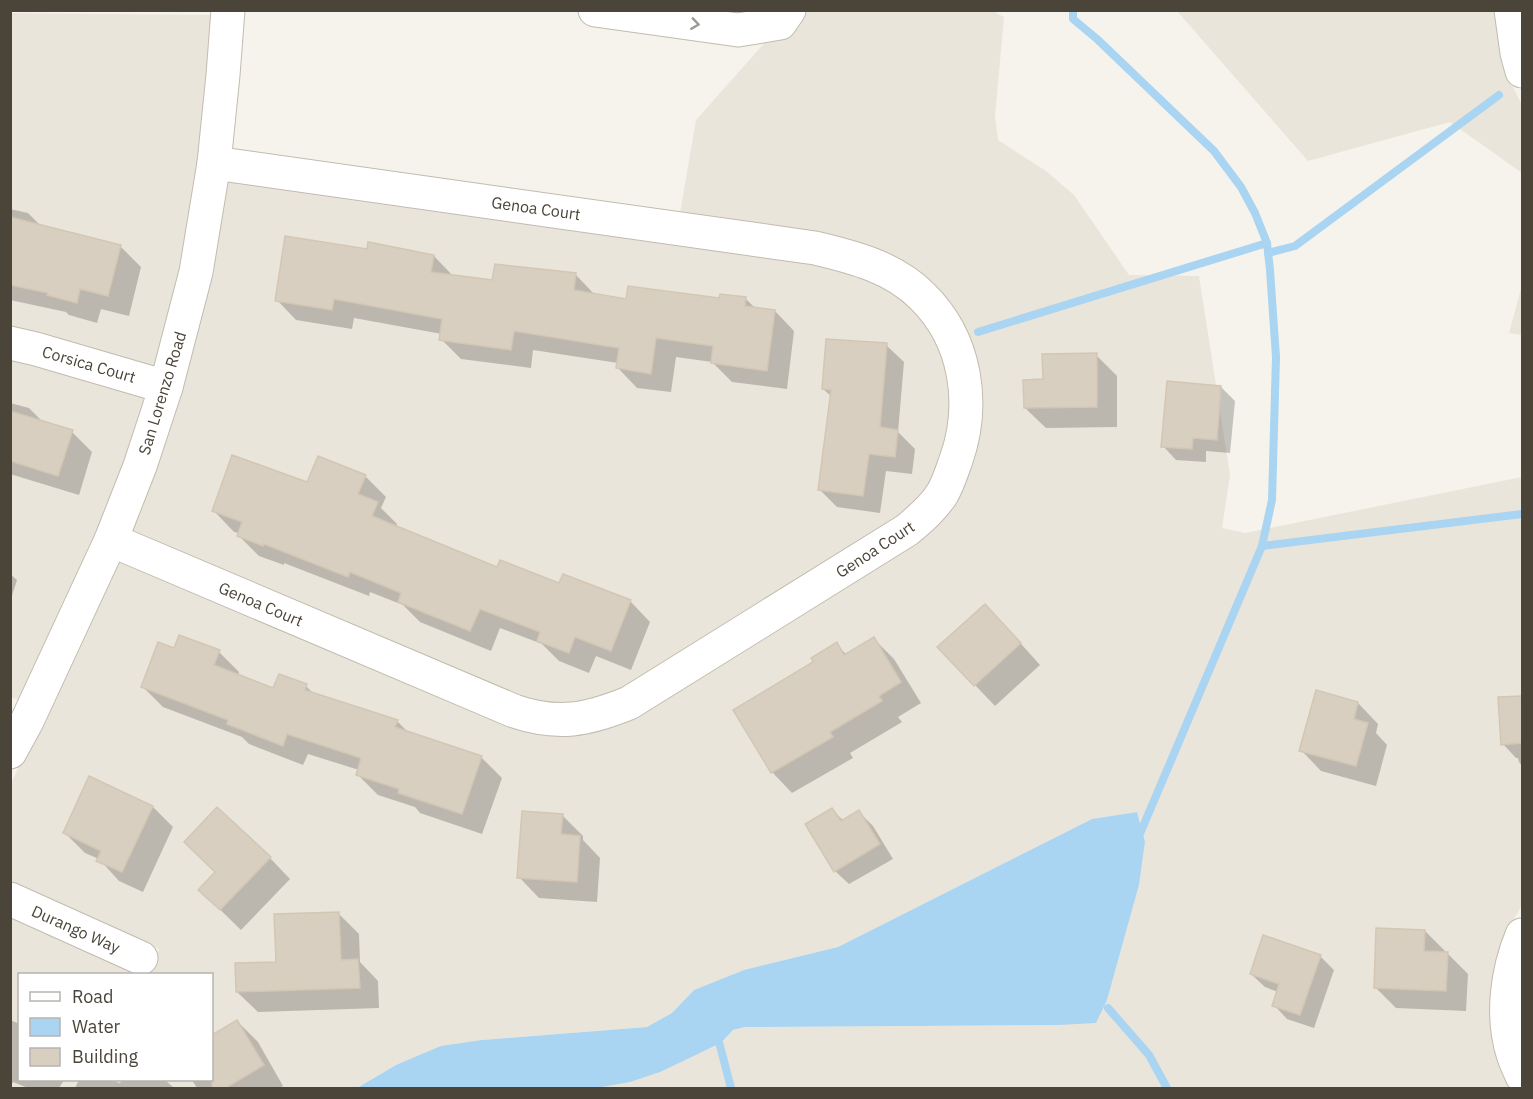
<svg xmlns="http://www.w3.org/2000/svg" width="1533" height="1099" font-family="'IBM Plex Sans',sans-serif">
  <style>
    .residential { fill: #eae5da }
    .water { fill: #a9d4f2 }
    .shadow { fill: #0003 }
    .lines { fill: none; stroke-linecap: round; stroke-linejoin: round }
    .stream { stroke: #a9d4f2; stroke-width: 8 }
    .building { fill: #d8cfc1; stroke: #d3c7b4; stroke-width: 1.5 }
    .minor-casing { stroke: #c2bbae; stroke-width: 35 }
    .minor { stroke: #fff; stroke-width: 33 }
    .oneway { stroke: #9c9892 }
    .labels { text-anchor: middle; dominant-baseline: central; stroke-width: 6; stroke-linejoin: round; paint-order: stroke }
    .street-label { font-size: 16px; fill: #4b4439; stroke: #fff }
  </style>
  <rect width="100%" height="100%" fill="#f6f3ec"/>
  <g class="residential">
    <path d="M991 10 1004 17 995 116 998 140 1046 171 1074 195 1129 275 1199 276 1230 475 1222 528 1245 533 1522 477V905L1513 921 1503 944 1513 1088H597L630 1082 721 1044 733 1030 745 1027 1058 1025 1107 1000 1139 885 1145 842 1137 812 1092 819 838 947 744 970 694 990 672 1013 647 1027 482 1040 396 1065 357 1088H11V917L139 974H20V1080H212V974H150L159 949 11 882V783L32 741 35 742 40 728 117 561 508 726 527 732 545 736H568L589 733 610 728 636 717 690 685 914 544 978 432 908 265 882 251 852 240 817 232 680 213 696 120 793 11Z"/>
    <path d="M1177 11H1497L1511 83 1522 105V173L1450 122 1308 161Z"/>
    <path d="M11 13 211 15V45L200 160 182 268 157 367 40 333 11 326Z"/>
    <path d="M226 181 813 264 845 271 872 281 895 294 912 308 927 326 938 343 951 382V426L931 483 919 499 900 517 623 688 584 702 548 704 518 696 130 532Z"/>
    <path d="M1522 285V335L1509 333Z"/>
    <path d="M11 359 33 364 148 398 97 534 20 701 11 697Z"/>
  </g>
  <path class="water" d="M1137 812 1145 842 1139 885 1107 1000 1096 1023 1058 1025 745 1027 733 1030 721 1043 660 1072 630 1082 597 1088H357L396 1065 441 1046 482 1040 647 1027 672 1013 694 990 744 970 838 947 1092 819Z"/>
  <g class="shadow">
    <path d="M10 209 28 213 41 226 121 247 141 267 129 316 101 309 97 323 69 315 66 312 10 300Z"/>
    <path d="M368 251 434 256 454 277 494 282 576 275 595 295 628 301 745 298 756 309 775 311 794 331 787 389 732 382 712 362 676 357 671 392 637 388 618 368V363L533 350 531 368 461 359 441 339 442 334 354 318 352 329 296 320 277 300Z"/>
    <path d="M886 345 904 362 898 432 915 449 912 474 886 471 880 513 837 507 819 489 832 397 823 389Z"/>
    <path d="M1096 355 1117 376V427L1046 428 1025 408 1044 381Z"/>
    <path d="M1221 387 1235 401 1230 453 1206 451V462L1176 460 1163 446Z"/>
    <path d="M10 403 29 408 43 422 72 432 92 452 79 495 10 474Z"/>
    <path d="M365 476 386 497 381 508 397 524 396 528 498 569 630 601 650 622 631 670 596 656 589 673 559 661 542 644 500 628 491 651 420 622 403 605 370 592 369 596 284 563V565L259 556 239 536V533L234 532 214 511 308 483Z"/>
    <path d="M10 574 17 580 10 602Z"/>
    <path d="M1006 627 1040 665 995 706 975 685Z"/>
    <path d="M874 639 894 659 921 703 898 717 902 722 850 753 853 758 792 793 772 772 836 644 847 655Z"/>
    <path d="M174 650 219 652 239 672 238 676 274 690 306 686 315 695 397 721 410 734 481 757 502 778 482 834 420 813 415 807 378 795 357 774 359 770 308 754 303 765 249 744 242 737 163 707 143 687Z"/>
    <path d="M1522 697V766L1519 762 1518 758H1516L1503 744 1500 699Z"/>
    <path d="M1358 703 1378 724 1376 733 1387 745 1376 786 1321 771 1301 750Z"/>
    <path d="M153 807 173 827 143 892 119 881 99 859 85 853 65 833Z"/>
    <path d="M832 810 844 821 859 812 873 826 893 859 849 884 835 871Z"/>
    <path d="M562 815 583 836V840L600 858 597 902 539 898 519 877Z"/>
    <path d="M270 858 290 879 241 930 200 890 217 872Z"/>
    <path d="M338 913 359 934 360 962 378 981 379 1008 258 1012 237 992 278 963Z"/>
    <path d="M1425 931 1468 974 1466 1011 1396 1008 1375 987Z"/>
    <path d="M1320 956 1334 970 1314 1028 1287 1019 1274 1005 1278 992 1265 987 1251 974Z"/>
    <path d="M10 1020 20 1024V1080H64L59 1088H28L13 1082 10 1087Z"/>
    <path d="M237 1021 258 1042 283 1086 279 1088H197L192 1080H212V1037Z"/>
    <path d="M79 1080H110L120 1083 122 1080H165L174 1088H75Z"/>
  </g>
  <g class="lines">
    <g class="stream">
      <path d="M1073 10V19L1097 39 1214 151 1241 187 1255 213 1267 243 1270 270 1276 357 1272 500 1262 546 1139 836"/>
      <path d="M1268 253 1295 246 1499 95"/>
      <path d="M978 332 1267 243"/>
      <path d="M1262 546 1522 514"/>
      <path d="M1108 1008 1149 1055 1167 1088"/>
      <path d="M719 1042 731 1088"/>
    </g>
  </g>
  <g class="building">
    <path d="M10 217 121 245 108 296 80 289 77 303 47 295 48 293 10 285Z"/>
    <path d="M285 236 367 249 368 242 434 255 431 272 492 280 495 264 576 273 574 290 626 299 628 286 719 298 720 294 746 297 745 306 775 310 767 371 711 363 713 346 656 338 651 374 616 368 619 348 514 331 511 350 439 340 442 319 334 299 332 310 275 301Z"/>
    <path d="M826 339 887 343 880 427 898 430 895 457 869 454 863 496 818 490 831 390 822 389Z"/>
    <path d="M1097 353V407L1024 408 1023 380 1043 379 1042 354Z"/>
    <path d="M1167 381 1221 386 1217 440 1193 438 1192 449 1161 447Z"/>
    <path d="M10 411 73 430 58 476 10 461Z"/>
    <path d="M232 455 307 482 318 456 366 475 358 494 378 502 372 516 497 567 500 560 559 583 563 574 631 600 611 651 575 637 569 653 537 641 540 632 480 609 470 631 398 602 401 593 350 572 348 577 264 544 263 546 237 536 242 522 212 511Z"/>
    <path d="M985 604 1021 643 974 686 937 647Z"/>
    <path d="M179 635 220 650 214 665 273 688 279 674 307 684 305 690 398 720 395 727 482 756 462 814 398 793 399 789 356 775 361 758 287 734 283 746 227 724 228 720 141 687 158 642 174 648Z"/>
    <path d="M874 637 901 682 879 696 882 701 830 732 833 737 771 773 733 710 813 662 811 658 837 642 844 655Z"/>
    <path d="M1316 690 1358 702 1354 719 1368 723 1356 766 1299 751Z"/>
    <path d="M1522 696V743L1501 745 1498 697Z"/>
    <path d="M89 776 153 806 122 872 96 861 101 851 63 833Z"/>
    <path d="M217 807 271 857 220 910 198 890 215 872 184 842Z"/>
    <path d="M832 808 841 821 859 810 880 844 834 872 805 824Z"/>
    <path d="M522 811 563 814 561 834 580 836 577 882 517 878Z"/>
    <path d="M339 912 341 960 358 959 360 988 236 992 235 963 276 962 274 914Z"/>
    <path d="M1376 928 1425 930 1424 951 1448 952 1446 991 1374 988Z"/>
    <path d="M1263 935 1321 955 1300 1015 1272 1006 1279 984 1250 974Z"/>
    <path d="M237 1020 264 1065 224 1089H212V1035Z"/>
  </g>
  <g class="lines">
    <g class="minor-casing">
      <g id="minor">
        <path d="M595 10 738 30 780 23 789 10"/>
        <path d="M1511 10 1517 53 1522 71"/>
        <path d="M10 343 36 349 166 387"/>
        <path d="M111 540 514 711C558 726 587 720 629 703L907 530C920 519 933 508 942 494 948 484 952 471 956 460 976 403 966 339 922 296 893 267 853 257 815 248L214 163"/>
        <path d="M10 752 27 721 111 540 140 466 166 387 196 272 214 163 223 75 228 10"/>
        <path d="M10 899 141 958"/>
        <path d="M1522 935C1507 971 1501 1016 1513 1054 1515 1061 1519 1069 1522 1076"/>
      </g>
    </g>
    <use href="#minor" class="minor"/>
  </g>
  <defs><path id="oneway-chevron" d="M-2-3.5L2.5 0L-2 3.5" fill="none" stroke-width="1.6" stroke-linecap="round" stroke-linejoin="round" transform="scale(1.5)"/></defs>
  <use class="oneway" href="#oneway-chevron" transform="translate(695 24) rotate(8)"/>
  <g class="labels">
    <g class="street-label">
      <text transform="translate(536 208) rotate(8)">Genoa Court</text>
      <text transform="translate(89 364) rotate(16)">Corsica Court</text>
      <text transform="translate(162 393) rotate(-73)">San Lorenzo Road</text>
      <text transform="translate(875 549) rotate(-33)">Genoa Court</text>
      <text transform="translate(261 604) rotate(23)">Genoa Court</text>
      <text transform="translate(76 929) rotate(24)">Durango Way</text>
    </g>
  </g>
  <rect width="1533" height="1099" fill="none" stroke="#4b4439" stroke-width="24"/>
  <rect x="18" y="973" width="195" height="108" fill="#ffffff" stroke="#b7b4b0" stroke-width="1.5"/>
  <rect x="30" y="992" width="30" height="9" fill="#ffffff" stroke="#b7b4b0" stroke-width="1.5"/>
  <text x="72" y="1003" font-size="18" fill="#4b4439">Road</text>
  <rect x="30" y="1018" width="30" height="18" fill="#a9d4f2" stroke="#b7b4b0" stroke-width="1.5"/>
  <text x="72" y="1033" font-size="18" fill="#4b4439">Water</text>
  <rect x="30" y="1048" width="30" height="18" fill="#d8cfc1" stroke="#b7b4b0" stroke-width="1.5"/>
  <text x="72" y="1063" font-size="18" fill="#4b4439">Building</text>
</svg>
